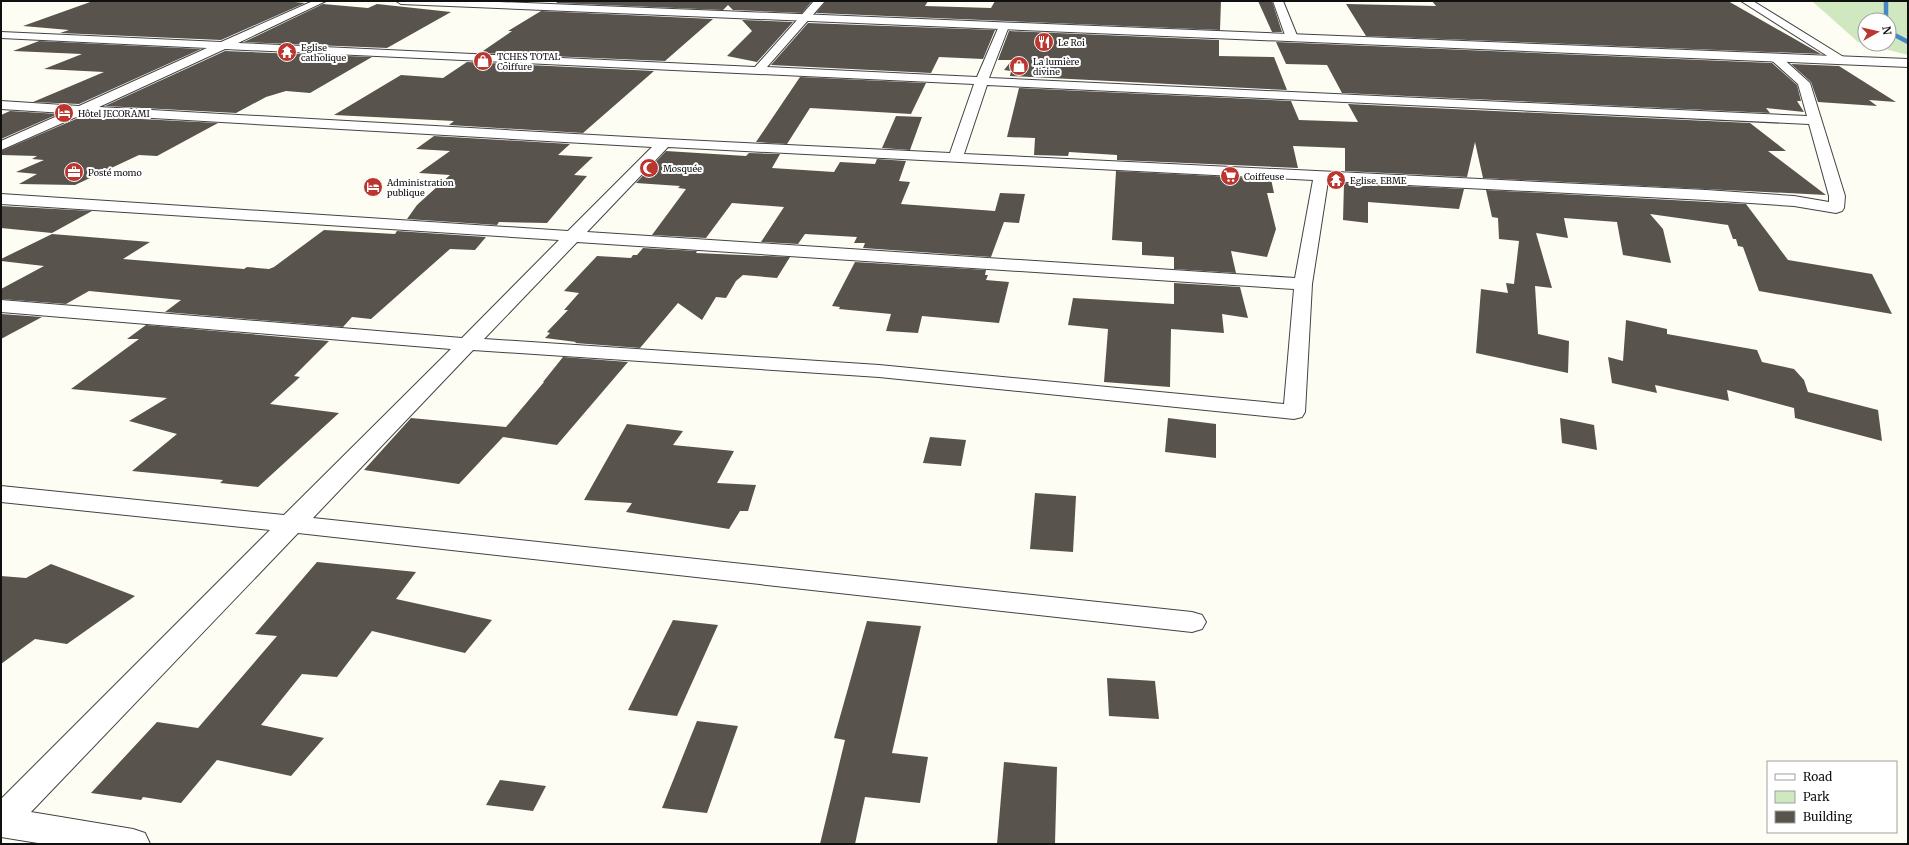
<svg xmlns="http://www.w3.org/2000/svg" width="1909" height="845" font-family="Merriweather,serif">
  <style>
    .green { fill: #d0e8bf; fill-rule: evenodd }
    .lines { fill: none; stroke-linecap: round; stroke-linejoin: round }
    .stream { stroke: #4686c7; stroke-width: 4.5 }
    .building { fill: #59534d }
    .minor-casing { stroke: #434343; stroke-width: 2 }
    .tertiary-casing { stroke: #434343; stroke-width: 2 }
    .minor { fill: #fff; fill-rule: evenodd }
    .tertiary { fill: #fff; fill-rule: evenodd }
    .labels { text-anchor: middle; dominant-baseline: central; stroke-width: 4; stroke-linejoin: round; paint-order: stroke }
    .far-poi-label { font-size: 9px; fill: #101010; stroke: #fff; text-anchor: start }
  </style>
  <rect width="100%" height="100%" fill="#fefdf4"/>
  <path class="green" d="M1812 1H1908V55L1858 42ZM1865 20H1889V44H1865Z"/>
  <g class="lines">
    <g class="stream">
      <path d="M1886 1V20"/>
      <path d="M1889 32 1908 42"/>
    </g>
  </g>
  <g class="building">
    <path d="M93 1H285L305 3 221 40 60 33 69 30 23 26Z"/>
    <path d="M559 1H812L802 13 733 10 728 5 723 10 556 3Z"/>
    <path d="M826 1H928L925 6 991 8 995 1H1221L1220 30 816 13Z"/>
    <path d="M1258 1H1272L1282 32H1272Z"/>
    <path d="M1432 1H1728L1821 54 1366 36 1346 4 1436 6Z"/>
    <path d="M323 4 368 8 377 4 451 12 387 48 244 42Z"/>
    <path d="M541 11 713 19 665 61 480 53 512 31H508Z"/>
    <path d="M742 20 793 22 757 62 727 56 752 31Z"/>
    <path d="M808 23 995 30 983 59 939 57 931 73 771 65Z"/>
    <path d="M1009 31 1219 40V56L1274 57 1287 90 1010 76 1011 71 1004 70 1012 60H998Z"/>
    <path d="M39 41 201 49 79 104 33 102 104 72 44 69 82 54 13 51Z"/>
    <path d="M1276 42 1772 63 1797 85 1801 101H1797L1804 112 1766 108 1770 113 1342 93 1327 65 1286 64Z"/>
    <path d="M225 51 372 57 310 93 286 91 266 97 236 113 105 106Z"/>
    <path d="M467 62 654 71 583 133 449 125 454 121 334 115 401 75 443 78Z"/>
    <path d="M1791 64 1839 66 1896 102 1869 100 1877 106 1818 102 1811 82Z"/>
    <path d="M800 77 926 83 911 114 810 108 787 144 756 142Z"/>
    <path d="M1019 88 1291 101 1299 120 1358 122 1348 104 1750 123 1786 151H1768L1826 195 1483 178 1475 142 1467 177 1345 171V148L1293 146 1298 168 1117 160V155L1069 152 1068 156 1034 155 1035 138 1007 137Z"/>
    <path d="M10 111 58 114 1 139V115Z"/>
    <path d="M83 116 218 123 157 156 139 155 75 185 19 184 37 174 16 172 44 160 32 159 37 156 1 155V151Z"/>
    <path d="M896 116 922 117 910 150 882 148Z"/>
    <path d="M434 136 570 144 558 155 593 157 574 175 587 176 547 223 499 222 497 225 407 219 417 205 450 175 419 173 450 151 416 149Z"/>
    <path d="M666 151 746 156 749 153 780 154 772 168 834 172 840 162 875 164 877 159 906 161 899 181 910 182 901 204 995 211 1000 193 1025 194 1019 223 1004 222 991 257 863 248 865 243H854L857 237 805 234 798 244 761 242 784 207 732 203 706 238 652 235 686 189 678 188 680 186 636 183Z"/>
    <path d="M1116 171 1271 179 1274 193H1267L1276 229 1267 257 1231 251 1236 273 1174 269V257L1142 255V242L1112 240Z"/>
    <path d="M1344 183 1464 189 1459 209 1368 202V223L1343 220Z"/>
    <path d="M1486 190 1746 204 1788 260 1872 274 1892 314 1759 291 1743 247 1738 246 1736 239H1733L1728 225 1650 214 1663 229 1671 263 1623 255 1617 222 1564 218 1568 238 1536 233 1552 288 1535 286 1538 334 1569 341 1568 373 1476 353 1481 289 1508 293 1506 283 1514 284 1519 241 1499 239 1498 218 1492 217Z"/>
    <path d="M1 206 92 211 52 233 1 228Z"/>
    <path d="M324 230 395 234 397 231 486 237 475 250 450 249 371 319 352 317 343 327 165 312 181 300 89 291 66 304 1 299V289L44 266 1 261V259L52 234 150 242 123 259 244 269 247 267 269 269 274 267Z"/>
    <path d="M643 248 697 251 696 253 790 257 777 278 743 275 736 281 726 298 716 297 702 320 678 303 640 348 575 343 576 342 545 338 550 333 547 332 568 310H564L579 293 564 291 597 256 631 258 633 255H637Z"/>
    <path d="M855 262 986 270 985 275H988L986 280 1009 282 999 323 922 316 918 333 886 331 891 314 839 309 840 307 832 306Z"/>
    <path d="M1174 283 1240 287 1248 318 1222 314 1224 333 1171 329 1170 387 1104 382 1108 329 1068 325 1073 298 1174 304Z"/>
    <path d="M1 314 42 317 1 339Z"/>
    <path d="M1626 320 1667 329V334L1757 350 1762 362 1794 369 1804 380 1808 392 1878 410 1882 441 1795 418 1794 408 1727 390 1729 401 1655 385 1657 393 1612 383 1608 357 1623 361Z"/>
    <path d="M146 325 329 341 294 376 300 377 270 404 339 413 258 487 220 483 223 480 132 471 177 434 129 421 167 398 71 389 139 339H127Z"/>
    <path d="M563 357 628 362 557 445 503 437 459 484 364 470 411 418 506 427 544 382H543Z"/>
    <path d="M1168 418 1216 424V458L1165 452Z"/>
    <path d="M1560 418 1594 425 1597 450 1562 443Z"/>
    <path d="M627 424 683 431 673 445 734 451 717 483 756 485 748 511H740L729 529 626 512 632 503 584 500Z"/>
    <path d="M930 437 966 440 961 466 923 463Z"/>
    <path d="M1035 493 1076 496 1073 552 1030 549Z"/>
    <path d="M317 562 416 572 396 599 492 620 465 653 372 631 337 677 302 674 261 725 324 738 291 776 217 760 181 803 143 797 141 800 91 793 157 722 198 728 277 636 255 634Z"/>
    <path d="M51 564 135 596 67 644 35 639 1 664V576L26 578Z"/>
    <path d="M673 620 718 625 677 716 628 710Z"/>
    <path d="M867 621 921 626 892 753 928 757 920 803 865 797 855 844H820L845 740 834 738Z"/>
    <path d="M1107 678 1155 681 1159 719 1109 716Z"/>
    <path d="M697 721 738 726 707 813 662 808Z"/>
    <path d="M1004 762 1057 767 1055 844H997Z"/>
    <path d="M500 780 546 786 533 811 486 805Z"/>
  </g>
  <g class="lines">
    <g class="minor-casing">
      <g id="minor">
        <path d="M313 1H326L238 43 755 67 814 1H825L767 67 977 77 999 26 1004 23 1009 26 989 78 1807 116 1798 84 1769 58 1775 54 1779 55 1810 83 1845 196 1844 208 1842 211 1836 213 1794 206 1706 200 1328 181 1312 284 1305 412 1302 417 1294 419 879 377 473 350 313 518 1192 612 1202 615 1206 622 1202 629 1192 632 298 533 31 812 133 829 145 833 150 844H44L1 837V799L270 530 1 502V486L284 515 451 349 1 312V300L462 338 559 240 1 204V194L568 231 652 147 83 114 1 150V141L64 113 1 109V101L79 106 207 48 1 38V32L221 42ZM225 49 974 84 950 153 664 139 99 107ZM987 85 1809 124 1829 196V202L1794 196 1706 190 964 154ZM668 147 1313 180 1295 278 587 232ZM577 242 1294 289 1284 404 879 365 484 339Z"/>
        <path d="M1273 1H1283L1298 38 1296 40H1288L1286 38Z"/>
        <path d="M1741 1H1753L1850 61 1848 64H1840Z"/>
      </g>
    </g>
    <g class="tertiary-casing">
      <path id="tertiary" d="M396 1H476L1908 59V67L401 4Z"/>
    </g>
    <use href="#minor" class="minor"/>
    <use href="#tertiary" class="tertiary"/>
  </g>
  <defs>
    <g id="restaurant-disc" transform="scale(1)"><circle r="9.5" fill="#ba362f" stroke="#fff"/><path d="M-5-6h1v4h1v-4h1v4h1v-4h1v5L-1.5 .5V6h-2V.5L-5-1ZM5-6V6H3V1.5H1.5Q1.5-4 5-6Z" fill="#fff"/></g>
    <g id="temple-disc" transform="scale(1)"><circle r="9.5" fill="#ba362f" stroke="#fff"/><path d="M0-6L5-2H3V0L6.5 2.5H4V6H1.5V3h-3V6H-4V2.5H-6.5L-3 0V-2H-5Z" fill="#fff"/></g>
    <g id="shop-disc" transform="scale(1)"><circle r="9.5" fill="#ba362f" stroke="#fff"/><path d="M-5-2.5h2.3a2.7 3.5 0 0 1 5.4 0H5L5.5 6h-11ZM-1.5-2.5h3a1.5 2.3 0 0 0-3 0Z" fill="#fff"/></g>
    <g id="hotel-disc" transform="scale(1)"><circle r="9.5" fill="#ba362f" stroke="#fff"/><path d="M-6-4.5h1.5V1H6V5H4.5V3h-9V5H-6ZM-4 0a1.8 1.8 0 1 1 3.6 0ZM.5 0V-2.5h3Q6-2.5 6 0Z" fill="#fff"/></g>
    <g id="mosque-disc" transform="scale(1)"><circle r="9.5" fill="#ba362f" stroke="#fff"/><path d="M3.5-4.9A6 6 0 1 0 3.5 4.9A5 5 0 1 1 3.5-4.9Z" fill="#fff"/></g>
    <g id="office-disc" transform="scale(1)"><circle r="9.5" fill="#ba362f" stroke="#fff"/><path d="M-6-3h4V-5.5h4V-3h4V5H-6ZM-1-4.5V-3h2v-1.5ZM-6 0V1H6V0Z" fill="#fff"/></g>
    <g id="supermarket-disc" transform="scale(1)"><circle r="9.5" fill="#ba362f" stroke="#fff"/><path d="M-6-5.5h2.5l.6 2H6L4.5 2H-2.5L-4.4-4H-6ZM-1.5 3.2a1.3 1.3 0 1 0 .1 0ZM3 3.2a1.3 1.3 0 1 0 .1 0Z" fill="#fff"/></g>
  </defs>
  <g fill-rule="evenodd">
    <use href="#restaurant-disc" x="1044" y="42"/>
    <use href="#temple-disc" x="287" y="52"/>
    <use href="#shop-disc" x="483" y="61"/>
    <use href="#shop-disc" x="1019" y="66"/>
    <use href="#hotel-disc" x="64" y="113"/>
    <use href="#mosque-disc" x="649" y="168"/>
    <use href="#office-disc" x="74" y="172"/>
    <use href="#supermarket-disc" x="1230" y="176"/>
    <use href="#temple-disc" x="1336" y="180"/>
    <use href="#hotel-disc" x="373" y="187"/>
  </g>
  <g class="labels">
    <g class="far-poi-label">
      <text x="1058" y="42">Le Roi</text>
      <text x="301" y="47">Eglise<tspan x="301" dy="10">catholique</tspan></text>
      <text x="497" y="56">TCHES TOTAL<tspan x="497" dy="10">Coiffure</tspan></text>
      <text x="1033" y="61">La lumière<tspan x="1033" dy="10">divine</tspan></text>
      <text x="78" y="113">Hôtel JECORAMI</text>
      <text x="663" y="168">Mosquée</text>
      <text x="88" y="172">Posté momo</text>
      <text x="1244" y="176">Coiffeuse</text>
      <text x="1350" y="180">Eglise. EBME</text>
      <text x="387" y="182">Administration<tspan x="387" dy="10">publique</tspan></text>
    </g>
  </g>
  <rect width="1909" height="845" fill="none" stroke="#101010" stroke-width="4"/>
  <rect x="1767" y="761" width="130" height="72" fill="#ffffff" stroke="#9f9f9f"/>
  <rect x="1775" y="774" width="20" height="6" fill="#ffffff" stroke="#9f9f9f"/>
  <text x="1803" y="781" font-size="12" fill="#101010">Road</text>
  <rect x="1775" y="791" width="20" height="12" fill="#d0e8bf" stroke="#9f9f9f"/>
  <text x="1803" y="801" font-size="12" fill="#101010">Park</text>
  <rect x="1775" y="811" width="20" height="12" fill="#59534d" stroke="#9f9f9f"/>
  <text x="1803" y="821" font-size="12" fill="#101010">Building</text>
  <g transform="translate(1877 32) rotate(82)"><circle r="19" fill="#ffffff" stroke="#9f9f9f"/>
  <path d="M0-3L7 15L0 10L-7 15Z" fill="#ba362f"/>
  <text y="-6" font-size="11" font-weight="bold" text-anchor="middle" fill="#101010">N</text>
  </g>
</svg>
